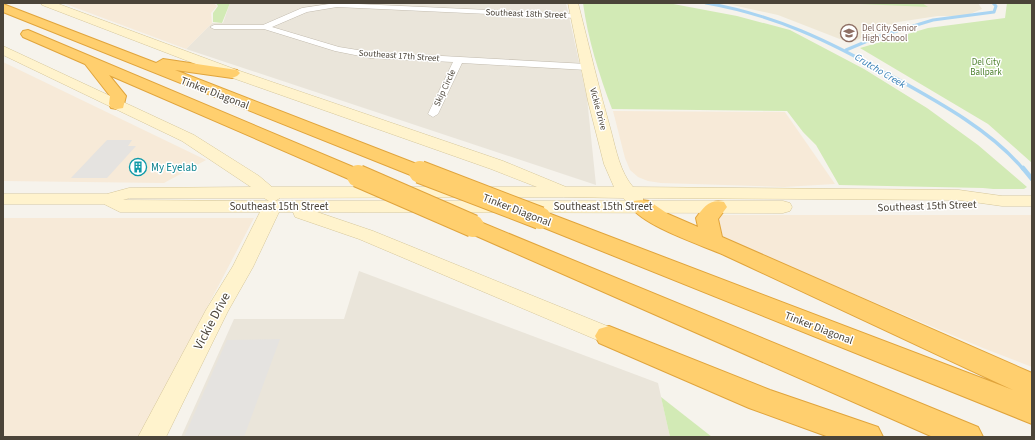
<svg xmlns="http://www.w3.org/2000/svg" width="1035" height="440" font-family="'Source Sans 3',sans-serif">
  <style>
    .residential { fill: #eae5da }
    .commercial { fill: #f7ead8 }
    .education { fill: #efe8d6 }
    .green { fill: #d2eab5 }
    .parking { fill: #e5e3e0 }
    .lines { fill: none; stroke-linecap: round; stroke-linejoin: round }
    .stream-far2 { stroke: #a9d4f2; stroke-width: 3 }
    .stream-far1 { stroke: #a9d4f2; stroke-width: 3.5 }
    .stream { stroke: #a9d4f2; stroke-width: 4.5 }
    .street-casing { stroke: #c2bbae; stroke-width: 1 }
    .secondary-casing { stroke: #d6c79b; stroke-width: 1 }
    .highway-casing { stroke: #e0a43c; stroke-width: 2 }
    .street { fill: #fff; fill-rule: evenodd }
    .secondary { fill: #fff3cd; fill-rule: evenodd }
    .highway { fill: #ffcf6e; fill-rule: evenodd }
    .highway-bridge-casing { stroke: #e0a43c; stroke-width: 24; stroke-linecap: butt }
    .highway-bridge { stroke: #ffcf6e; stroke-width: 22 }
    .labels { text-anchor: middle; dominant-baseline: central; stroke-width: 3; stroke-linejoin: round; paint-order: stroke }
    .far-street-label { font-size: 9px; fill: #4b4439; stroke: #fff }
    .far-education-label { font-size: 9px; fill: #785e54; stroke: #fff; text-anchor: start }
    .far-park-label { font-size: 9px; fill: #4a7f2a; stroke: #fff }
    .far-water-label { font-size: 10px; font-style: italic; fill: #2e7ab2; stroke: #fff }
    .street-label { font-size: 11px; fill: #4b4439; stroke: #fff }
    .culture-label { font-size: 11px; fill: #0d838f; stroke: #fff; text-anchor: start }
    .near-street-label { font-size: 13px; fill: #4b4439; stroke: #fff }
  </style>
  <rect width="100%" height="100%" fill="#f6f3ec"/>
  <g class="residential">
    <path d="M230 3H566L587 98 596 185 186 49 212 23H223Z"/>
    <path d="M359 271 658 383 670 437H181L234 319H344Z"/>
  </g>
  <g class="commercial">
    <path d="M63 3H213L217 6 211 13 212 23 186 49Z"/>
    <path d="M3 62 206 160 164 183 3 181Z"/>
    <path d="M613 111 785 112 835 184 784 187 661 183 648 181 638 177 630 170 625 158Z"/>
    <path d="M712 215H1031L1032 367 983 348 721 238Z"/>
    <path d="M3 218H254L139 437H3Z"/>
  </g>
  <path class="education" d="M723 3H978L982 9 965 16H938L898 22 850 43 778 15Z"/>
  <g class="green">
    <path d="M216 3H230L222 23 213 22V13L218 6Z"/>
    <path d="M583 3H668L737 16 790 30 864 69 927 108 978 145 1027 187 1024 189H993L983 188 839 185 816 145 803 132 787 111 612 109C599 74 588 40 583 3Z"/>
    <path d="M838 3H922L928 7Z"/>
    <path d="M1007 3H1032V163L988 124 860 48 928 28 1005 18Z"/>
    <path d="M661 397 712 437H670Z"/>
  </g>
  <g class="parking">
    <path d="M107 140H132L128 146H136L107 178H71Z"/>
    <path d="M280 339 244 437H184L227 340Z"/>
  </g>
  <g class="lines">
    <g class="stream-far2">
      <path d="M706 3C775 15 829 41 889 75"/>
      <path d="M846 50 877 37 933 20 994 12 996 6 993 3"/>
    </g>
    <path class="stream-far1" d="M888 74C933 99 990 129 1023 169"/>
    <path class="stream" d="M1023 168 1032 179"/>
    <g class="street-casing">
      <path id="street" d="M336 3 576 14 580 16 576 18 337 7 307 12 272 27 339 47 370 52 587 64 591 67 587 70 462 63 438 114 433 117 428 114 453 62 370 58 335 51 264 29H214L210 27 214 25H263L302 8Z"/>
    </g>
    <g class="secondary-casing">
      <path id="secondary" d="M41 3H56L237 70 503 161 566 187H614L604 164 588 101 568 3H578C589 46 599 89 611 131 616 150 620 172 633 187L959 190 1002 196H1032V206H1002L959 200 643 198V201H783L790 203 792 207 790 211 783 213 317 212 373 231 617 330 621 336 617 342 609 345 359 239 295 217 293 212H279L253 267 228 311 166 437H138L206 310 233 266 260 212H120L104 204H3V194H107L129 188 251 187 182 141 3 55V46L194 135 259 176 272 187H537L491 169 227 76 42 5ZM564 197 623 198 626 201H275L280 198ZM130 198H264L269 201 123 200Z"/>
    </g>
    <g class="highway-casing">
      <g id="highway">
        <path d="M3 4 156 63 163 59 237 70 240 73 237 76 232 78 175 70 427 168 430 172 427 176 420 178 413 176 3 12Z"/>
        <path d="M28 30 365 172 368 176 365 180 358 182 351 180 109 75 126 96 123 108 117 109 111 108 109 104 110 96 85 64 23 37 21 34 23 31Z"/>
        <path d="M641 200 649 201 668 214 698 227 696 218C704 207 709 199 724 202L727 207 718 219 722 237 1032 373V424L532 223 529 218 532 213 540 211 548 213 1013 390C916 345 820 300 724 255 699 244 645 227 630 206L633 201Z"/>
        <path d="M473 219 978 427 983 437H933L465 231 462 226 465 221Z"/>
        <path d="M609 326 770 390 878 427 883 437H829L749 408 599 343 595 336 599 329Z"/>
      </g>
    </g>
    <use href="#street" class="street"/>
    <use href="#secondary" class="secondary"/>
    <use href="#highway" class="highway"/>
    <g class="highway-bridge-casing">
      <g id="highway-bridge">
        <path d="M420 172 540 218"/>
        <path d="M358 176 473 226"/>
      </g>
    </g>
    <use href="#highway-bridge" class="highway-bridge"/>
  </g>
  <defs>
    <g id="school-ring" transform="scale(0.9)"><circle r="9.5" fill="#fff" stroke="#8d6e63" stroke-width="1.5"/><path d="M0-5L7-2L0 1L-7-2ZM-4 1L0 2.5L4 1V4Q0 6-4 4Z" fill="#8d6e63"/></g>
    <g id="building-ring" transform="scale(0.9)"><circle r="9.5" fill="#fff" stroke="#0f9aa8" stroke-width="1.5"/><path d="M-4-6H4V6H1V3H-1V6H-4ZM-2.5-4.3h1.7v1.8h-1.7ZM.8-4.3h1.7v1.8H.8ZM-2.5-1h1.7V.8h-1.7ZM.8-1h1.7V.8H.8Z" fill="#0f9aa8"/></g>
  </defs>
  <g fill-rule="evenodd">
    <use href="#school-ring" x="849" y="33"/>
    <use href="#building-ring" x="138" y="167"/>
  </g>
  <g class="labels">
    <g class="far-street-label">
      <text transform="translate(526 14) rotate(2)">Southeast 18th Street</text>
      <text transform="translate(399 56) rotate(4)">Southeast 17th Street</text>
      <text transform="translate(445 88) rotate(-65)">Skip Circle</text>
      <text transform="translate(598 109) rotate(75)">Vickie Drive</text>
    </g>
    <g class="far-education-label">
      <text x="862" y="28">Del City Senior<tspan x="862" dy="10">High School</tspan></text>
    </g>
    <g class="far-park-label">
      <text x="986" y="62">Del City<tspan x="986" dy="10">Ballpark</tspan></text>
    </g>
    <g class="far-water-label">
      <text transform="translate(880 71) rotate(31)">Crutcho Creek</text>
    </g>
    <g class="street-label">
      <text transform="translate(215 93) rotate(21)">Tinker Diagonal</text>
      <text x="279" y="206">Southeast 15th Street</text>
      <text x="603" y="206">Southeast 15th Street</text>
      <text transform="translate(927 206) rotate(-2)">Southeast 15th Street</text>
      <text transform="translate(517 210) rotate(21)">Tinker Diagonal</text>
      <text transform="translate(819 328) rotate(21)">Tinker Diagonal</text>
    </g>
    <g class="culture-label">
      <text x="151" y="167">My Eyelab</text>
    </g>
    <g class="near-street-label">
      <text transform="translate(212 321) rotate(-62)">Vickie Drive</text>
    </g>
  </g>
  <rect width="1035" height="440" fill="none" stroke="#4b4439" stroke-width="8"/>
</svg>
